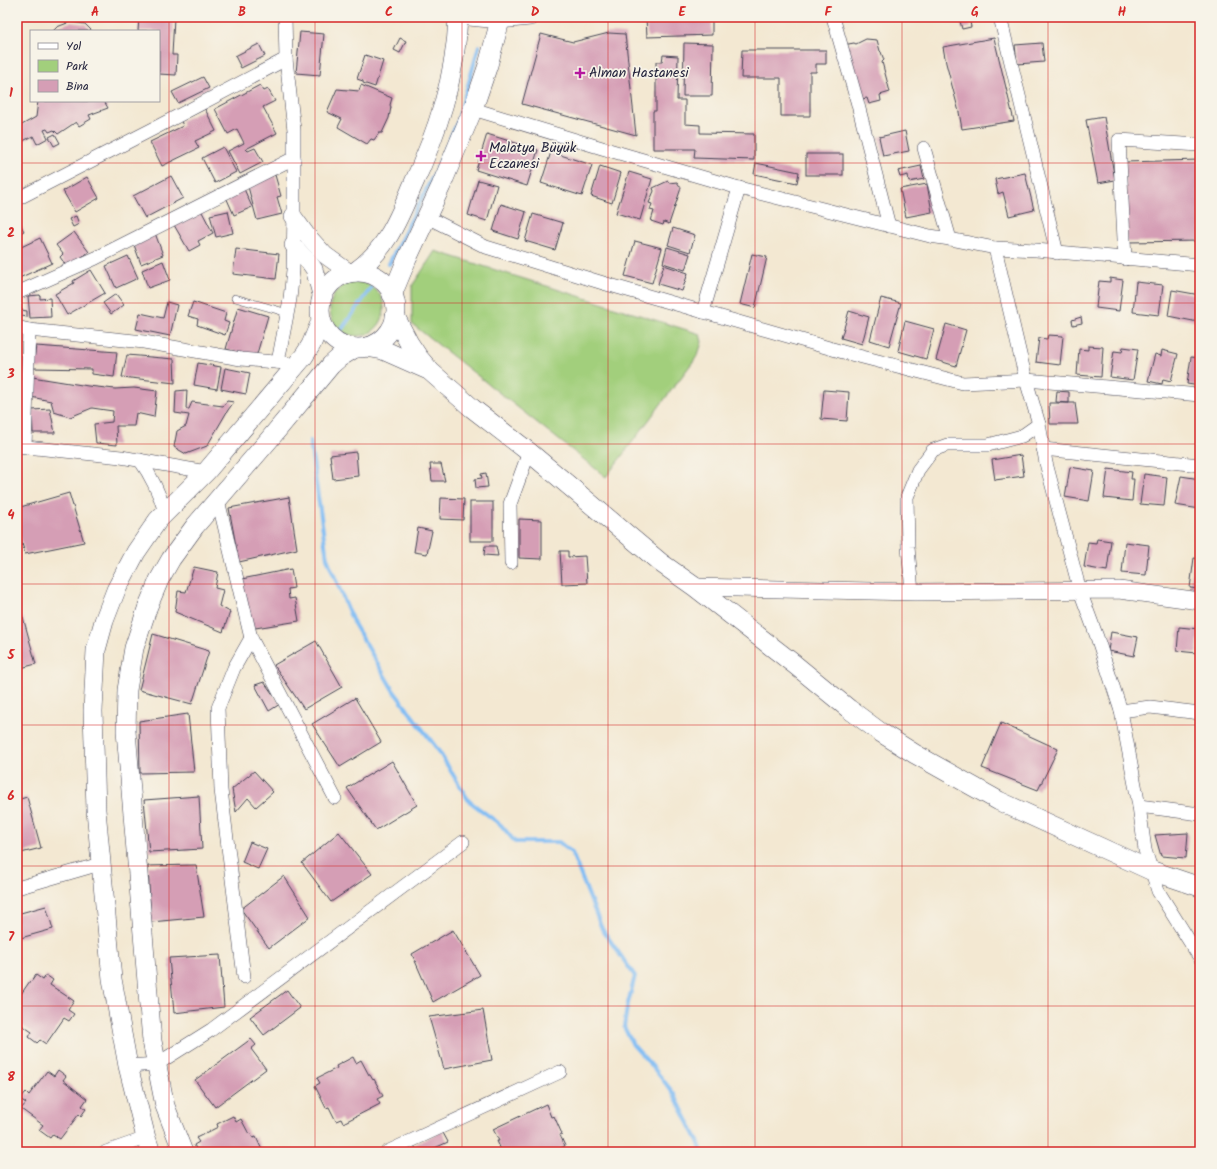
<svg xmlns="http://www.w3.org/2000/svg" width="1217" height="1169" font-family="Kalam,sans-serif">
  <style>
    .green { fill: #a2cf7c; stroke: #62785c }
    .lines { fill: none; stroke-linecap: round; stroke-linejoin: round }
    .stream { stroke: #81bdf4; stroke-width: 4 }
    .building { fill: #d59eb5 }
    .service-casing { stroke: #414052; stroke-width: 8 }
    .minor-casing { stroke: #414052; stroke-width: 14 }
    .tertiary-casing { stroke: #414052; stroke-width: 18 }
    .secondary-casing { stroke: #414052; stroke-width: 20 }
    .service { stroke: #fff; stroke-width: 7 }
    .minor { stroke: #fff; stroke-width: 13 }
    .tertiary { stroke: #fff; stroke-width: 17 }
    .secondary { stroke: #fff; stroke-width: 19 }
    .grid { fill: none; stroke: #d62828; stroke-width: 1; stroke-opacity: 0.55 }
    .poi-dot { fill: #b5179e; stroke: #f7f3e8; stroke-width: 1.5 }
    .labels { text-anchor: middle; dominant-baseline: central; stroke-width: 3.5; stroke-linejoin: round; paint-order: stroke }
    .poi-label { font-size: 14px; fill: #22223b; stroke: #f7f3e8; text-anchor: start }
    .neatline { fill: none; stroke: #d62828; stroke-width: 1.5 }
    .grid-label { font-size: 13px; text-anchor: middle; font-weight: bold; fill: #d62828 }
  </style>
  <rect width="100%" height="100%" fill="#f7f3e8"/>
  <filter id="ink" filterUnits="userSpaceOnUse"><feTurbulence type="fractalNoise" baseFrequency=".025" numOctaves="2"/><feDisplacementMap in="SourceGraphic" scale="8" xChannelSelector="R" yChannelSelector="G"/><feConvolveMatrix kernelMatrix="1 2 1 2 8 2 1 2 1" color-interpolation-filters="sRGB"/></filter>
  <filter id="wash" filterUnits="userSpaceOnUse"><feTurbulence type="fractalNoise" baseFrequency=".012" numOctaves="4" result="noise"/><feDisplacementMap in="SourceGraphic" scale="16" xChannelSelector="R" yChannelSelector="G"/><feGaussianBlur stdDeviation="0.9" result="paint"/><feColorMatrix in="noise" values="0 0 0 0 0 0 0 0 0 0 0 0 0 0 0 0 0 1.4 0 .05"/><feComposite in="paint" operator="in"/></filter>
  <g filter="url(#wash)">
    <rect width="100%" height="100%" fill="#f3e8d2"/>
    <g class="green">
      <path d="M435 251 700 334 702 342 698 355 606 477 412 324V286Z"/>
      <circle cx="357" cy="309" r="27"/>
    </g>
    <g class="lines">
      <g class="stream">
        <path d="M389 264 437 168 458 121 479 46"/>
        <path d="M342 329 371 288"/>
        <path d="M310 441 327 558 353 622 393 690 438 750 469 801 501 825 515 842H559L572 853 602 929 635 976 627 1007 624 1027 633 1045 652 1066 674 1094 698 1141 702 1152"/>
      </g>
    </g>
    <g id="blocks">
      <g class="building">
        <path d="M139 17H174L172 55H177L176 75 159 74V31H138Z"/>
        <path d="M646 17H712V35L647 37Z"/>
        <path d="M959 17H969L971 27 962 29Z"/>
        <path d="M70 22 85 24 92 31H53L57 27Z"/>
        <path d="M300 32 324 34 320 75 296 73Z"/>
        <path d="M609 33 625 34 636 135 522 104 541 34 573 42Z"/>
        <path d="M400 38 406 41 400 53 394 50Z"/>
        <path d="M994 38 1014 121 962 129 959 112 946 63 943 47Z"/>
        <path d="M866 39 877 40 880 51 881 52 884 60 882 62 890 92 880 95 881 101 869 104 867 98 857 100 843 45 854 43 856 44Z"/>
        <path d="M684 43 713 44 712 96H683Z"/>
        <path d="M1042 43 1044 62 1017 64 1015 45Z"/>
        <path d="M259 44 265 56 241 68 235 56Z"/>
        <path d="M742 50H826V64H816V72H810V116H781V78H741Z"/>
        <path d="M365 55 383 61 375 87 363 83V81L357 79Z"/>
        <path d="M663 55 678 56 677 100H685V124L700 125V133L754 134V160L694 158 695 149H653V111H656V62H662Z"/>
        <path d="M203 77 209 88 178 103 172 92Z"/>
        <path d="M260 85 264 91 268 89 275 101 263 107 277 133 246 149 248 151 255 148 263 162 240 174 228 151 244 143 237 129 228 134 215 109Z"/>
        <path d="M361 85 392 98 390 105 391 107 389 118 382 133H379L374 140 371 139 367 144 338 127 342 119 327 112 337 89 359 91Z"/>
        <path d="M38 101H104L108 108 89 115 91 119 79 126 76 122 58 134 54 130 49 132 47 129 44 130 48 138 37 144 33 136 17 144V124L18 123 20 126 36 117Z"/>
        <path d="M205 109 216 131 195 141 199 148 162 166 150 142 183 126 181 121Z"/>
        <path d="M1104 117 1115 180 1098 183 1086 120Z"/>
        <path d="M905 131 909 151 883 156 879 137Z"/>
        <path d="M55 134 60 143 54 146 49 137Z"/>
        <path d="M487 134 538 150 527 186 476 170Z"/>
        <path d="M223 147 236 172 215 183 202 158Z"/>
        <path d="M551 152 592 165 582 196 541 183Z"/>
        <rect x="806" y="154" width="37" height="21"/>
        <path d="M1200 160V241L1127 242 1125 162Z"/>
        <path d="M756 163 799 172 797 183 754 174Z"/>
        <path d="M600 166 621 173 612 203 591 196Z"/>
        <path d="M921 166 924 179 909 182 908 175 900 177 898 171Z"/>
        <path d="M629 172 652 179 640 220 616 213Z"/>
        <path d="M1025 173 1034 210 1009 216 1003 192 998 194 995 179Z"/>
        <path d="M275 175 281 196 277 197 282 214 257 220 247 183Z"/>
        <path d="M171 176 183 198 145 218 133 196Z"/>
        <path d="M87 177 99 198 75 212 63 191Z"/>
        <path d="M478 180 497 185 487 221 468 215Z"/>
        <path d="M668 181 669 183 677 182 681 188 669 224 664 222 663 225 651 221 654 211 650 210 652 204 649 203 654 191 653 188Z"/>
        <path d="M927 184 932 212 906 217 900 189Z"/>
        <path d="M244 189 252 207 234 215 226 197Z"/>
        <path d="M501 204 526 212 518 239 493 231Z"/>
        <path d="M201 210 213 233 198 241 200 245 189 251 174 225Z"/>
        <path d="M228 211 233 233 216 237 210 215Z"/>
        <path d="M533 214 563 223 555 250 525 241Z"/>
        <path d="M76 216 79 224 73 227 69 219Z"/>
        <path d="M17 219 24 231 17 235Z"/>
        <path d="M673 228 695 235 690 252 668 245Z"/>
        <path d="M74 232 89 252 67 267 60 257 63 254 56 245Z"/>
        <path d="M155 233 163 255 141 264 133 242Z"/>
        <path d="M40 238 52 263 17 279V249Z"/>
        <path d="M635 241 662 248 652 283 625 276Z"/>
        <path d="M667 247 690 254 685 270 663 263Z"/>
        <path d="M236 249 279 254 276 279 233 274Z"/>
        <path d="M752 254 767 257 755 308 740 304Z"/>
        <path d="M128 256 138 278 116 288 106 266Z"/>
        <path d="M163 261 170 280 148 288 142 270Z"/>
        <path d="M664 265 688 273 682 291 658 284Z"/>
        <path d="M91 270 105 293 67 315 55 294 74 283 73 281Z"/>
        <path d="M1110 278 1123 280 1119 311 1096 308 1099 281 1110 282Z"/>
        <path d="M1136 282 1163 285 1159 315 1133 312Z"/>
        <path d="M1172 290 1200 295V307L1198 322 1168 316Z"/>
        <path d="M116 294 124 305 111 314 103 303Z"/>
        <path d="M40 295V299L50 298 51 317 30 318 28 296Z"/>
        <path d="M881 298 901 303 889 346 870 340Z"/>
        <path d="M19 302 21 310 27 311V317L17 315V303Z"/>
        <path d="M167 302 177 305 170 336 136 329 140 313 163 318Z"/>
        <path d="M193 302 226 313 224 321 229 323 225 335 197 325 198 319 188 316Z"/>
        <path d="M238 307 268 316 256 357 226 349Z"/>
        <path d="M849 311 869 317 862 344 841 338Z"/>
        <path d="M1081 317 1082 323 1073 325 1072 320Z"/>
        <path d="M905 321 934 329 926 359 898 351Z"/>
        <path d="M946 324 966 330 956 366 936 360Z"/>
        <path d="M1048 335 1063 336 1060 365 1036 362 1039 338 1047 339Z"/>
        <path d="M36 346 117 352 114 377 92 374V369L33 368Z"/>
        <path d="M1088 346 1103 347 1101 377 1077 375 1079 349 1088 350Z"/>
        <path d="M1123 347 1138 349 1133 380 1110 377 1114 351 1122 352Z"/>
        <path d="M1162 350 1178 354 1171 381 1163 379 1162 384 1148 381 1155 354 1161 356Z"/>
        <path d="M127 355 174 359 175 383 122 377Z"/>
        <path d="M1191 357 1200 358V386L1187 384Z"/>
        <path d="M198 363 221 367 217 389 194 385Z"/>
        <path d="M225 368 250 373 246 394 221 389Z"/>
        <path d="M32 377 88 386 115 389 134 388 157 391 154 417 136 413 134 426H116L117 445 96 443 94 424 112 422 113 411 92 408 70 417 54 412 51 401 31 397Z"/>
        <path d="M187 390 186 409H189L192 402 223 406 227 401 234 402 228 410 207 446 186 454 174 447 177 431 186 426 189 415 175 413 176 391Z"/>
        <path d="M824 390 849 392 847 421 821 419Z"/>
        <path d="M1057 391 1069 392V403L1056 402Z"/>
        <path d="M1049 403H1075L1078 424H1050Z"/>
        <path d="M50 409 55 433H33L32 410Z"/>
        <path d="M356 452 358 476 333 479 330 455Z"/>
        <path d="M1021 455 1024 476 995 480 992 460Z"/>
        <path d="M430 464H441L445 481H432Z"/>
        <path d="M1070 467 1094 471 1089 501 1065 497Z"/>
        <path d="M1108 469 1132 472 1131 479H1134L1132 501 1104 498Z"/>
        <path d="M486 473 488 487 476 488 475 479 482 478 481 474Z"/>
        <path d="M1144 474 1167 477 1164 506 1140 504Z"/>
        <path d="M1181 476 1200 479V509L1175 505Z"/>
        <path d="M69 493 84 542 25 554 17 526V508Z"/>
        <path d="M289 497 297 549 239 562 229 508Z"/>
        <path d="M441 498 464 499 463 520 440 519Z"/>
        <rect x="470" y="502" width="23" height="39"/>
        <path d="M519 519 542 520V559L519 558Z"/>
        <path d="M418 528 432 531 427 554 414 552Z"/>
        <path d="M1097 539 1111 541 1107 571 1084 567 1088 542 1096 543Z"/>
        <path d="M1125 542 1149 545 1146 575 1122 573Z"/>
        <path d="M485 546H496L498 556 484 555Z"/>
        <path d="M560 551H568V557L585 556 587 583 562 584Z"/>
        <path d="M1194 558 1200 559V589L1190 588Z"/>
        <path d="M194 567 218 572 215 588 223 590 219 606 230 612 223 632 175 612 178 591 186 592Z"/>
        <path d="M291 569 294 588 288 589 289 599 295 598 299 621 249 629 237 580Z"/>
        <path d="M23 617 36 664 17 669V619Z"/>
        <path d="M1179 627 1199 629 1197 653 1177 651Z"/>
        <path d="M1111 632 1138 637 1134 656 1108 651Z"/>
        <path d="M153 634 209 651 192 704 139 690Z"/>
        <path d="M316 641 342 687 304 709 274 665Z"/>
        <path d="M264 682 280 704 269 711 255 685Z"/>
        <path d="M355 698 381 742 340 767 312 724Z"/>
        <path d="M188 714 194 772 140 773 139 721Z"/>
        <path d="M1001 723 1058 749 1038 790 982 768Z"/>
        <path d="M392 761 417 805 376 830 347 788Z"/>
        <path d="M254 771 273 792 256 807 248 798 236 812 232 789Z"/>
        <path d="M199 796 202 849 149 852 144 800Z"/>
        <path d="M27 797 41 848 17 854V800Z"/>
        <path d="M339 832 372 874 331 902 302 863Z"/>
        <path d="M1188 833 1186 858 1161 856 1155 835Z"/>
        <path d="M250 842 267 849 258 869 242 862Z"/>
        <path d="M196 865 204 917 151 922 148 866Z"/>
        <path d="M284 876 310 917 269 948 241 909Z"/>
        <path d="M46 906 53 929 17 939V914Z"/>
        <path d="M453 930 480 975 433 1002 412 954Z"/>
        <path d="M220 955 224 1007 174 1013 169 958Z"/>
        <path d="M36 975 43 980 46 975 53 980 50 985 74 1001 68 1010 74 1014 69 1021 64 1018 46 1044 40 1040 37 1043 29 1037 32 1032 17 1022V1000L30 981 31 982Z"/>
        <path d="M287 990 300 1008 264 1035 250 1017Z"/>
        <path d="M483 1010 492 1060 444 1069 429 1017Z"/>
        <path d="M251 1039 256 1045 251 1049 266 1069 215 1107 195 1080Z"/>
        <path d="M353 1057 356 1063 361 1060 369 1075H370L373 1080 374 1079 383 1096 377 1099 380 1104 343 1123 341 1119 336 1121 329 1107 326 1108 315 1086 320 1083 317 1078 337 1068 336 1066Z"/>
        <path d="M58 1070 66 1076 63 1080 87 1099 82 1106 86 1109 81 1116 79 1114 60 1139 53 1134 50 1138 39 1130 43 1125 21 1109 26 1103 20 1099 26 1092 29 1095 47 1071 54 1076Z"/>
        <path d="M546 1104 551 1117 554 1116 562 1134 560 1135 565 1146 552 1152H502L497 1141H499L493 1129Z"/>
        <path d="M233 1116 236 1122 241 1119 249 1134 250 1133 253 1138 256 1137 263 1152H198L194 1145 199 1142 196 1138 218 1127 217 1124Z"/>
        <path d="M442 1131 448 1142 426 1152H417L414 1145Z"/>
      </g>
    </g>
  </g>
  <g filter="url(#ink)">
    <use href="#blocks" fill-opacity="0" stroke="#414052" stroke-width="1"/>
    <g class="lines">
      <g class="service-casing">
        <path id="service" d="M235 298 288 313"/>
      </g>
      <g class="minor-casing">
        <g id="minor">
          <path d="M833 17 857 101 889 226"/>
          <path d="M1000 17 1057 253"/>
          <path d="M473 109 602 148 739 188 930 236 950 239 995 248 1036 250 1200 265"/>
          <path d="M924 148 950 239"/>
          <path d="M17 199 153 129 286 59"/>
          <path d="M427 217 486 247 603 283 843 352 963 383 1026 380 1200 395"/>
          <path d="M995 248 1026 380 1039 424 1046 463 1080 591 1097 637 1121 711 1139 806 1145 850 1158 891 1200 958"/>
          <path d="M1125 259 1119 140 1200 145"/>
          <path d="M17 293 96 258 294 158"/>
          <path d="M703 312 739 188"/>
          <path d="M17 327 29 330 144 342 241 359 286 363"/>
          <path d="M278 362 290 299 293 270 294 209V130L286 59 285 17"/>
          <path d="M17 446 121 457 206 472"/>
          <path d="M25 446 29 330"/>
          <path d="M1043 449 1200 465"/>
          <path d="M140 460C152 477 159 492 165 512"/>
          <path d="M218 500 251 638 335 798"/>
          <path d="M511 563 510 504 529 452"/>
          <path d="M912 592 908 547 907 497 918 470 933 450 947 445H988L1022 436 1039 424"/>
          <path d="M1121 711 1150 707 1200 713"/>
          <path d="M1139 806 1200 814"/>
          <path d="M17 888 100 864"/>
          <path d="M244 977 221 790 218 708 234 668 251 638"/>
          <path d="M128 1066 157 1064 211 1030 463 842"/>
          <path d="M106 1152 146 1138"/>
          <path d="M387 1152 560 1072"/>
        </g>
      </g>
      <g class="tertiary-casing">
        <g id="tertiary">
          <path d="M469 17 500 20 530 17"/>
          <path d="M293 216 306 234 325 255 350 273"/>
          <path d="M293 245 309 262 314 269 322 298"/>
          <path d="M695 587 915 592 1119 590 1200 601"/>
        </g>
      </g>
      <g class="secondary-casing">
        <g id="secondary">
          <path d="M355 272C386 250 398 220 412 187 437 133 456 77 458 17"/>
          <circle cx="358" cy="310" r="38"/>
          <path d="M392 295 407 259 441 186 473 109 488 65 501 17"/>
          <path d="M395 316 409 343 419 358 431 372 472 408 529 452 661 563 695 587 794 664 849 709 880 732 915 754 999 801 1150 870 1200 887"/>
          <path d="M366 347 383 350 426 369"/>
          <path d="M151 1152 146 1138 128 1066 112 979 96 810 93 711 96 650 104 621 116 590 136 552 158 520 206 472 304 356 311 345 321 321"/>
          <path d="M183 1152 165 1106 152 1041 126 731 127 690 134 648 148 606 159 580 171 559 195 526 268 441 331 365 339 358 355 348"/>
        </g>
      </g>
      <use href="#service" class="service"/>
      <use href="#minor" class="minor"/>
      <use href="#tertiary" class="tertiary"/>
      <use href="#secondary" class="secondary"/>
    </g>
  </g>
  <path class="grid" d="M169 17V1152M315 17V1152M462 17V1152M608 17V1152M755 17V1152M902 17V1152M1048 17V1152M17 163H1200M17 303H1200M17 444H1200M17 584H1200M17 725H1200M17 866H1200M17 1006H1200"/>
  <g class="poi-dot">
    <path d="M578 67h4v4h4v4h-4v4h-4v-4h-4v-4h4z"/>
    <path d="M479 150h4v4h4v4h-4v4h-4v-4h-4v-4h4z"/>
  </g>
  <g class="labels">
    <g class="poi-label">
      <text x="589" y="73">Alman Hastanesi</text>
      <text x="489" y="148">Malatya Büyük<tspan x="489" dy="16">Eczanesi</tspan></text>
    </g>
  </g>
  <rect width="1217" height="1169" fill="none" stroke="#f7f3e8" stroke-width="44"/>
  <rect x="30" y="30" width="130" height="72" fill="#f7f3e8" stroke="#a29fa3"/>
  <rect x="38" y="43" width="20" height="6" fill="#ffffff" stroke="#a29fa3"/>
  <text x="66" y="50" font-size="12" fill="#22223b">Yol</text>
  <rect x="38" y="60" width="20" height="12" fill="#a2cf7c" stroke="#a29fa3"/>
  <text x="66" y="70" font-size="12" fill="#22223b">Park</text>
  <rect x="38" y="80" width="20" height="12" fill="#d59eb5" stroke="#a29fa3"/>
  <text x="66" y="90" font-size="12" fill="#22223b">Bina</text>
  <rect x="22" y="22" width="1173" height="1125" class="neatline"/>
  <g class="grid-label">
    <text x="95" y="16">A</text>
    <text x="242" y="16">B</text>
    <text x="389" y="16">C</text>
    <text x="535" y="16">D</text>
    <text x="682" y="16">E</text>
    <text x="828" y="16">F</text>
    <text x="975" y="16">G</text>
    <text x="1122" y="16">H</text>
    <text x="11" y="97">1</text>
    <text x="11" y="237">2</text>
    <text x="11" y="378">3</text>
    <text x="11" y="519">4</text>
    <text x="11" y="659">5</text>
    <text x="11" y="800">6</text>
    <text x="11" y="941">7</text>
    <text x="11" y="1081">8</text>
  </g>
</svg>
